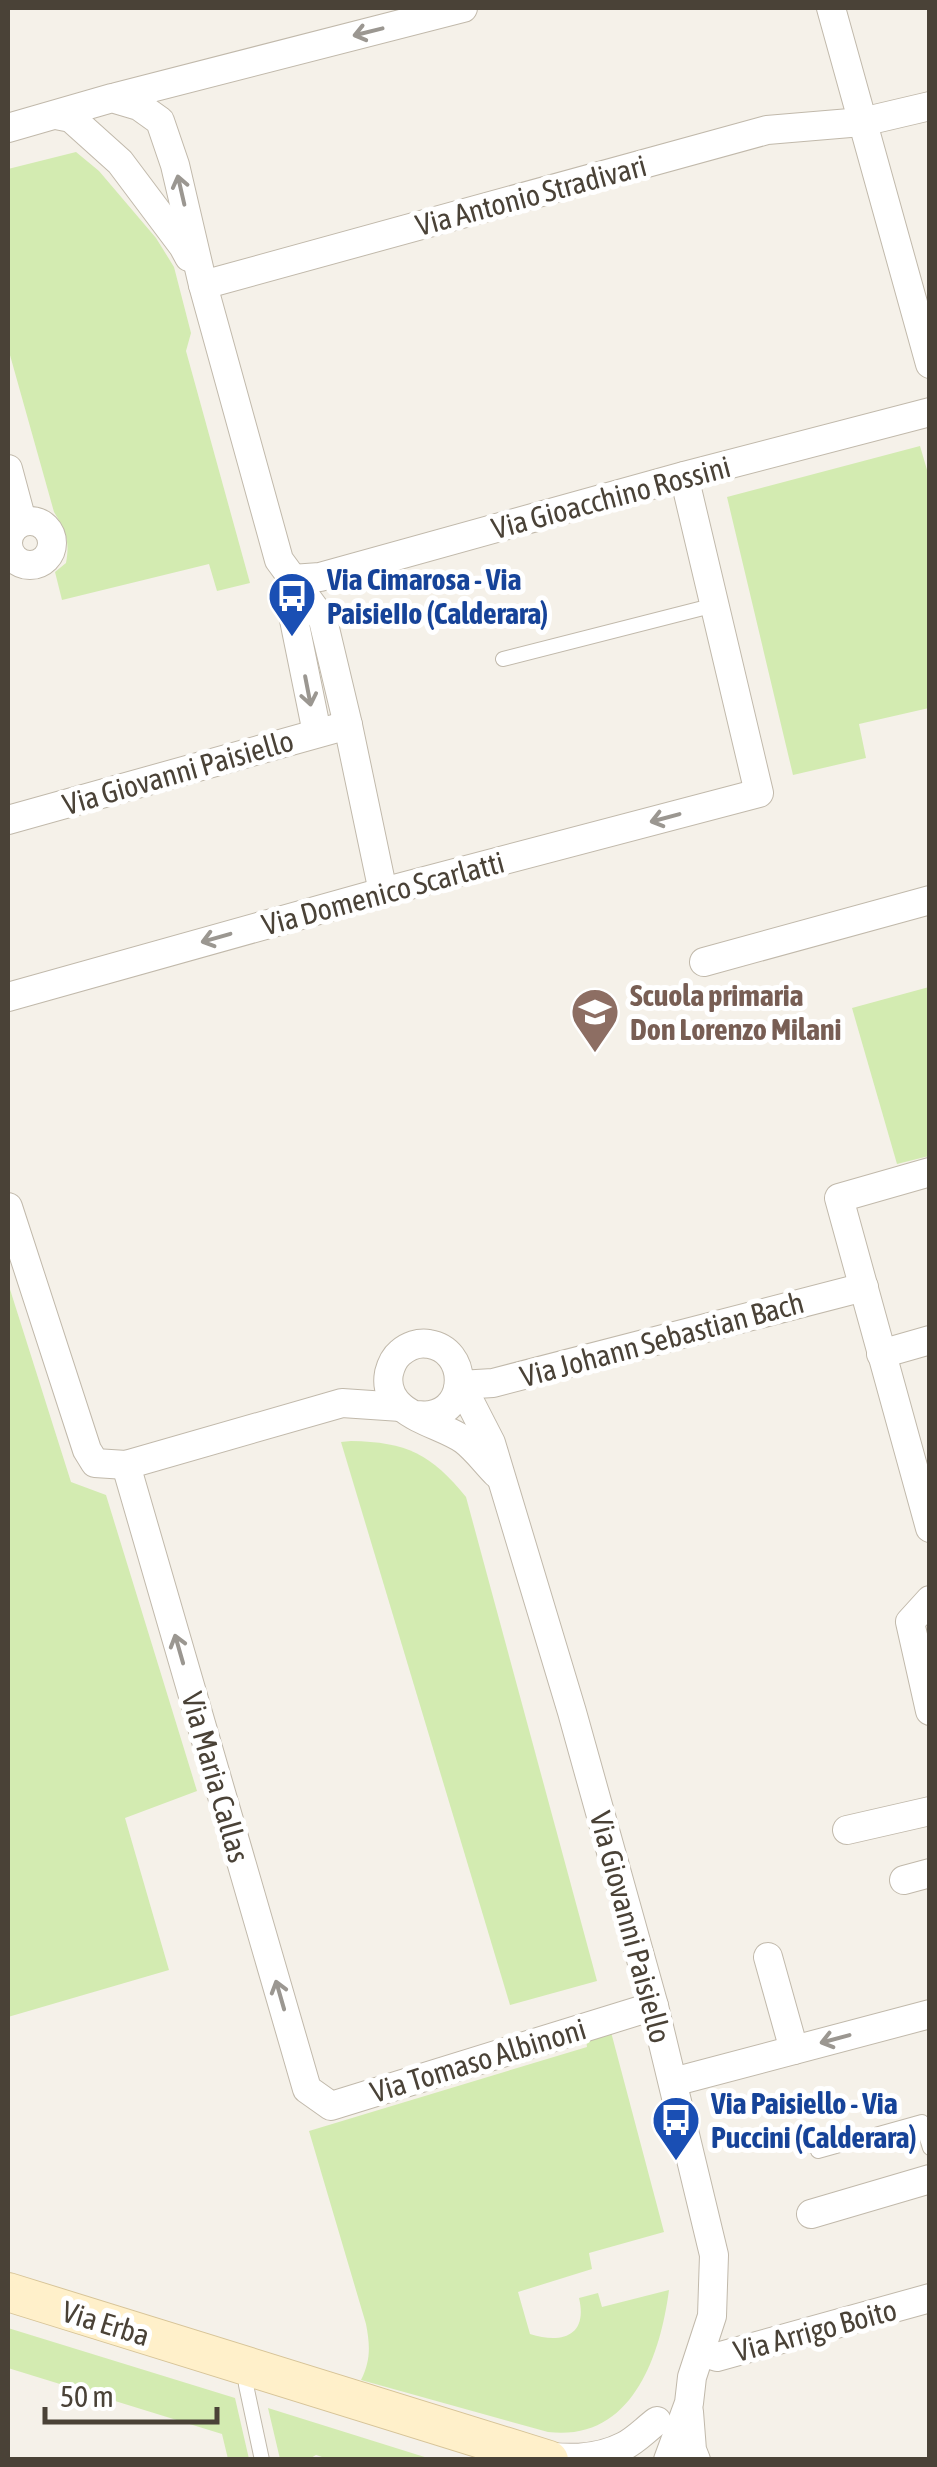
<svg xmlns="http://www.w3.org/2000/svg" width="937" height="2467" font-family="'Asap Condensed',sans-serif">
  <style>
    .green { fill: #d3ebb1 }
    .lines { fill: none; stroke-linecap: round; stroke-linejoin: round }
    .service-casing { stroke: #c1b9ab; stroke-width: 16 }
    .minor-casing { stroke: #c1b9ab; stroke-width: 30 }
    .secondary-casing { stroke: #d7c498; stroke-width: 40 }
    .service { stroke: #fff; stroke-width: 14 }
    .minor { stroke: #fff; stroke-width: 28 }
    .secondary { stroke: #fff0ca; stroke-width: 38 }
    .oneway { stroke: #9b9791 }
    .labels { text-anchor: middle; dominant-baseline: central; stroke-width: 10; stroke-linejoin: round; paint-order: stroke }
    .street-label { font-size: 30px; fill: #4a4237; stroke: #fff }
    .transit-label { font-size: 30px; font-weight: bold; fill: #164399; stroke: #fff; text-anchor: start }
    .education-label { font-size: 30px; font-weight: bold; fill: #785e54; stroke: #fff; text-anchor: start }
  </style>
  <rect width="100%" height="100%" fill="#f5f1e9"/>
  <g class="green">
    <path d="M76 152 99 171 156 238 174 267 191 333 186 351 250 583 217 591 209 564 62 600 55 572 66 563C70 540 66 532 54 512L8 348V169Z"/>
    <path d="M920 446 930 480 929 708 859 724 866 758 793 775 727 497Z"/>
    <path d="M929 987V1156L897 1164 852 1008Z"/>
    <path d="M8 1283 71 1482 106 1495 197 1791 125 1818 169 1970 8 2017Z"/>
    <path d="M351 1441C407 1442 431 1454 466 1497L597 1981 510 2005 341 1442Z"/>
    <path d="M611 2032 664 2232 589 2253 592 2269 518 2292 530 2334C562 2344 588 2336 579 2298L598 2293 602 2307 669 2290C660 2358 631 2442 548 2432L361 2380C371 2360 370 2345 366 2324L309 2131 587 2047 586 2039Z"/>
    <path d="M8 2328 235 2398 249 2459H228L222 2434 8 2368Z"/>
    <path d="M268 2408 431 2459 331 2460 316 2455 309 2459H280Z"/>
  </g>
  <g class="lines">
    <g class="service-casing">
      <g id="service">
        <path d="M503 659 715 605"/>
        <path d="M818 2151 922 2122 930 2148"/>
        <path d="M245 2367 246 2385 262 2460"/>
      </g>
    </g>
    <g class="minor-casing">
      <g id="minor">
        <path d="M831 8 930 364"/>
        <path d="M116 97 463 8"/>
        <path d="M56 115 71 118 120 162 183 246 189 257"/>
        <path d="M8 128 112 98 139 106 160 121 175 165 203 285 279 560 323 620 348 725 383 892"/>
        <path d="M203 285 767 130 862 122 930 106"/>
        <path d="M8 469 22 521 18 524"/>
        <circle cx="30" cy="543" r="22"/>
        <path d="M292 579 320 577 684 476 930 412"/>
        <path d="M292 579V610L317 733"/>
        <path d="M8 820 348 725"/>
        <path d="M704 962 930 900"/>
        <path d="M8 997 383 892 759 793 684 476"/>
        <path d="M930 1172 839 1198 930 1528"/>
        <path d="M8 1207 87 1450 95 1463 126 1465 342 1403 401 1407"/>
        <path d="M881 1354 930 1340"/>
        <path d="M460 1385 493 1383 864 1287"/>
        <path d="M458 1389 471 1404 491 1443 572 1712 654 2006 714 2255 712 2316 692 2377 689 2403 668 2460"/>
        <path d="M415 1415C420 1415 425 1416 430 1415 469 1409 468 1350 429 1344 419 1342 408 1346 400 1353 394 1358 391 1365 389 1373 381 1415 439 1422 464 1440 476 1449 486 1463 497 1474"/>
        <path d="M126 1465 307 2089 331 2106 654 2006"/>
        <path d="M930 1600 910 1622 930 1711"/>
        <path d="M847 1830 930 1811"/>
        <path d="M904 1880 930 1873"/>
        <path d="M768 1957 794 2050"/>
        <path d="M673 2082 930 2014"/>
        <path d="M811 2214 930 2179"/>
        <path d="M701 2352 717 2357 930 2298"/>
        <path d="M689 2412 692 2450 696 2460"/>
        <path d="M533 2455C563 2459 595 2461 624 2446 636 2440 646 2429 657 2421"/>
      </g>
    </g>
    <g class="secondary-casing">
      <path id="secondary" d="M8 2292 549 2460"/>
    </g>
    <use href="#service" class="service"/>
    <use href="#minor" class="minor"/>
    <use href="#secondary" class="secondary"/>
  </g>
  <defs><path id="oneway-shaft" d="M-6 0H5M1.5-3L5.5 0L1.5 3" fill="none" stroke-width="1.6" stroke-linecap="round" stroke-linejoin="round" transform="scale(2.5)"/></defs>
  <g class="oneway">
    <use href="#oneway-shaft" transform="translate(368 32) rotate(166)"/>
    <use href="#oneway-shaft" transform="translate(181 190) rotate(-103)"/>
    <use href="#oneway-shaft" transform="translate(308 691) rotate(79)"/>
    <use href="#oneway-shaft" transform="translate(665 818) rotate(165)"/>
    <use href="#oneway-shaft" transform="translate(216 938) rotate(164)"/>
    <use href="#oneway-shaft" transform="translate(179 1649) rotate(-106)"/>
    <use href="#oneway-shaft" transform="translate(280 1995) rotate(-106)"/>
    <use href="#oneway-shaft" transform="translate(835 2039) rotate(165)"/>
  </g>
  <defs>
    <g id="bus-pin" transform="scale(2.5)"><path d="M0 17L-7.5 6A9.5 9.5 0 1 1 7.5 6Z" fill="#1a4fb4" stroke="#fff"/><path d="M-5-6H5V4H4V6H2V4H-2V6H-4V4H-5ZM-3.5-4V0h7V-4ZM-3.5 1.2v1.5H-2V1.2ZM2 1.2v1.5H3.5V1.2Z" fill="#fff"/></g>
    <g id="school-pin" transform="scale(2.5)"><path d="M0 17L-7.5 6A9.5 9.5 0 1 1 7.5 6Z" fill="#8d6e63" stroke="#fff"/><path d="M0-5L7-2L0 1L-7-2ZM-4 1L0 2.5L4 1V4Q0 6-4 4Z" fill="#fff"/></g>
  </defs>
  <g fill-rule="evenodd">
    <use href="#bus-pin" x="292" y="596"/>
    <use href="#school-pin" x="595" y="1012"/>
    <use href="#bus-pin" x="676" y="2120"/>
  </g>
  <g class="labels">
    <g class="street-label">
      <text transform="translate(531 195) rotate(-15)">Via Antonio Stradivari</text>
      <text transform="translate(611 497) rotate(-15)">Via Gioacchino Rossini</text>
      <text transform="translate(178 772) rotate(-16)">Via Giovanni Paisiello</text>
      <text transform="translate(383 893) rotate(-15)">Via Domenico Scarlatti</text>
      <text transform="translate(662 1339) rotate(-15)">Via Johann Sebastian Bach</text>
      <text transform="translate(216 1777) rotate(74)">Via Maria Callas</text>
      <text transform="translate(631 1927) rotate(75)">Via Giovanni Paisiello</text>
      <text transform="translate(478 2060) rotate(-17)">Via Tomaso Albinoni</text>
      <text transform="translate(106 2323) rotate(17)">Via Erba</text>
      <text transform="translate(815 2330) rotate(-15)">Via Arrigo Boito</text>
    </g>
    <g class="transit-label">
      <text x="327" y="579">Via Cimarosa - Via<tspan x="327" dy="34">PaisieIIo (Calderara)</tspan></text>
      <text x="711" y="2103">Via Paisiello - Via<tspan x="711" dy="34">Puccini (Calderara)</tspan></text>
    </g>
    <g class="education-label">
      <text x="630" y="995">Scuola primaria<tspan x="630" dy="34">Don Lorenzo Milani</tspan></text>
    </g>
  </g>
  <rect width="937" height="2467" fill="none" stroke="#4a4237" stroke-width="20"/>
  <path d="M45 2407v15h172v-15" fill="none" stroke="#4a4237" stroke-width="5"/>
  <text x="60" y="2407" font-size="30" fill="#4a4237" stroke="#ffffff" stroke-width="8" paint-order="stroke">50 m</text>
</svg>
